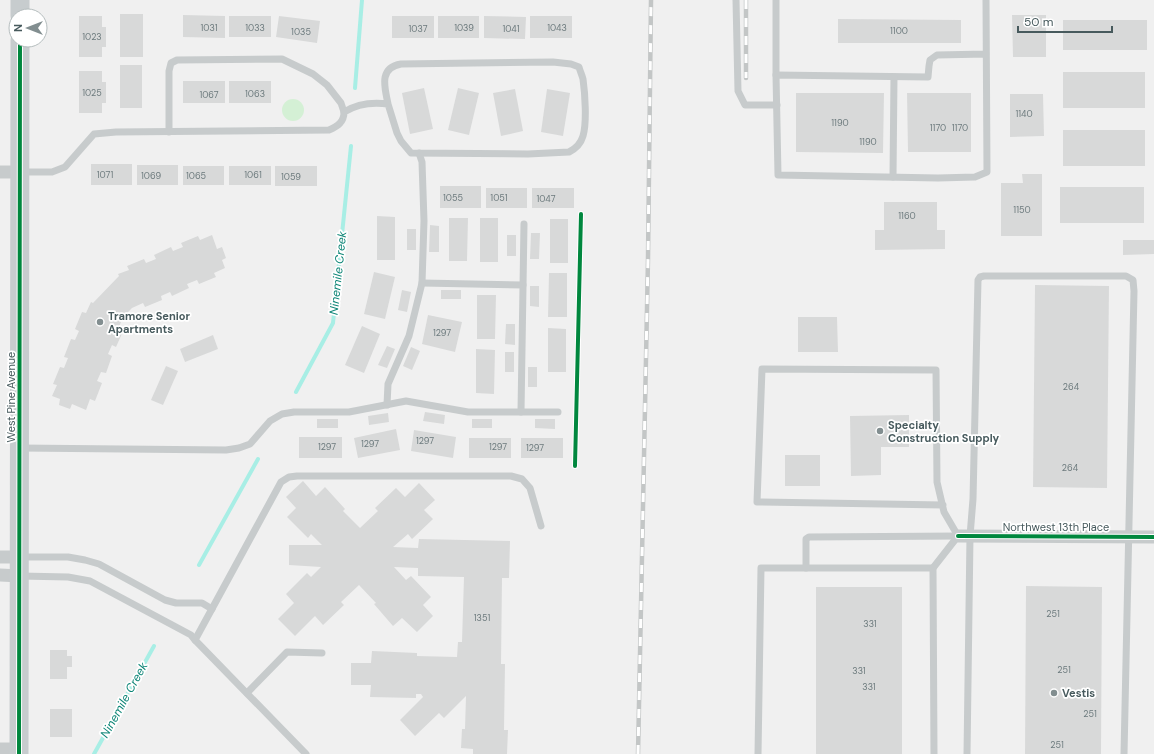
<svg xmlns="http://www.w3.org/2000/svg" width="1154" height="754" font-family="'DM Sans',sans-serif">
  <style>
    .green { fill: #d4f0d5 }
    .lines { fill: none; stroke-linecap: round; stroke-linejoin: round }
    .stream { stroke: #a8eee5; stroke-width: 4 }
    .building { fill: #d8d9d9 }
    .lane { stroke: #c7cbcc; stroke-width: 7 }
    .street { stroke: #c7cbcc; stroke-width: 13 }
    .secondary { stroke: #c7ccce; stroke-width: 19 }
    .rail-casing { stroke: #c3c6c6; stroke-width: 4.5 }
    .rail { stroke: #fff; stroke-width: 3; stroke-dasharray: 9; stroke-linecap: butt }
    .cycleway-casing { stroke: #fff; stroke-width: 6 }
    .cycleway { stroke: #00873e; stroke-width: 4 }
    .poi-dot { fill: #828e90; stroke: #fff; stroke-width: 1.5 }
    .labels { text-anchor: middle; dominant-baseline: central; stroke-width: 3.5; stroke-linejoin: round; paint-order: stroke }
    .number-label { font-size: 9px; fill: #6c7a7d }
    .poi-label { font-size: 11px; font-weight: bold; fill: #475a5d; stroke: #fff; text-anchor: start }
    .street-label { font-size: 11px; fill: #475a5d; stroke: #fff }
    .water-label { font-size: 12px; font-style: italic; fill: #0c8576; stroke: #fff }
  </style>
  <rect width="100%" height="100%" fill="#f0f0f0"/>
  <circle class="green" cx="293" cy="110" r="11"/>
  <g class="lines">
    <g class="stream">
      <path d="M355 88 362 0"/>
      <path d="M296 392 333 323 351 146"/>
      <path d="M199 565 258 459"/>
      <path d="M94 754 154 646"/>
    </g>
  </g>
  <g class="building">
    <rect x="120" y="14" width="23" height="43"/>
    <path d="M183 15 225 16V38L183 37Z"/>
    <path d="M1012 15H1046V57H1013Z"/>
    <path d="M79 16H102V27H106V47H102V57H79Z"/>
    <rect x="229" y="16" width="42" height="21"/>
    <path d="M279 16 320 21 317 43 276 37Z"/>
    <rect x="392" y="16" width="42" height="22"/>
    <rect x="438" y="16" width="41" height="22"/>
    <path d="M484 16 526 17 525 39 484 38Z"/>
    <rect x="530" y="16" width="42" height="22"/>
    <path d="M838 19 961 20V43H838Z"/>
    <rect x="1063" y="20" width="84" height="30"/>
    <rect x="120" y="65" width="22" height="43"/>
    <path d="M79 71H102V82H106V103H102V113H79Z"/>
    <rect x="1063" y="72" width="82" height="36"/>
    <rect x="183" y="81" width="42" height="22"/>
    <rect x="229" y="81" width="42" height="22"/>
    <path d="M424 88 433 129 410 134 402 93Z"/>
    <path d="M458 88 479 93 469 135 448 130Z"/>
    <path d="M515 89 523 131 501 136 493 93Z"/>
    <path d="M547 89 570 93 563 136 541 132Z"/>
    <path d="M796 93H884L883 153 796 152Z"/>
    <path d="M907 93H971V152H908Z"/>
    <path d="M1010 94H1043L1044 136 1010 137Z"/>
    <rect x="1063" y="130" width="82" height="36"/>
    <rect x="91" y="164" width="41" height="21"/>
    <rect x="137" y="165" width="41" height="20"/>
    <rect x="183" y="166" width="41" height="19"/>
    <rect x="229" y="166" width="42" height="19"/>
    <rect x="275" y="166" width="42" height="20"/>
    <path d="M1022 174H1042V236H1001V183H1023Z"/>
    <rect x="440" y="186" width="41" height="22"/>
    <rect x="1060" y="187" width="84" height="36"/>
    <rect x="486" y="188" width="41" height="20"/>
    <rect x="532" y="188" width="42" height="20"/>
    <path d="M884 202H937V230H945V249L875 250V230H884Z"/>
    <path d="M377 216 395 217V260H377Z"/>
    <path d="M449 218H468L467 261H449Z"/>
    <rect x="480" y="218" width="18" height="44"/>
    <rect x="550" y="219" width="18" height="44"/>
    <path d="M430 225 439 226V252H429Z"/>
    <rect x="407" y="229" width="9" height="21"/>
    <path d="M531 233H540L539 259H530Z"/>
    <path d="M212 235 217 249 222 247 226 258 222 260 225 268 214 273 216 277 199 284 197 280 187 284 189 288 172 296 170 292 161 296 162 300 145 307 143 303 132 308 123 317 119 327 124 329 116 347 112 345 108 354 112 356 106 373 101 372 97 381 102 383 95 401 90 399 86 410 72 404 70 409 59 405 60 399 52 396 57 385 53 384 60 367 64 368 68 358 64 357 71 339 75 340 79 331 75 329 82 312 86 313 91 302 93 303 119 276 118 274 129 270 127 266 144 259 146 263 156 259 154 255 171 247 173 251 183 247 181 243 198 236 200 240Z"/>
    <rect x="507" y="235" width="9" height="21"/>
    <path d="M1123 240H1154V254L1123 255Z"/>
    <path d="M374 272 395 277 385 319 364 314Z"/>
    <path d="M549 273H567V317H548Z"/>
    <path d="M1035 285 1109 286 1107 488 1033 487Z"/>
    <path d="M530 286H539V307L530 306Z"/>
    <path d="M402 290 411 292 407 312 398 310Z"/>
    <rect x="441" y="290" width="20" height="9"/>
    <path d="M477 295H496L495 339H477Z"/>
    <path d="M428 315 462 322 455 352 422 344Z"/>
    <path d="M798 317H837L838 352H798Z"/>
    <path d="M506 324H515V345L505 344Z"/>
    <path d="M362 326 380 334 364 373 345 365Z"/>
    <path d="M548 328 566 329V372H548Z"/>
    <path d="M213 335 218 349 185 362 180 349Z"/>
    <path d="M387 346 395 349 387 368 378 365Z"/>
    <path d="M411 347 420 351 412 370 403 366Z"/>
    <path d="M476 349 495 350 494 394 476 393Z"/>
    <rect x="505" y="352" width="9" height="20"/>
    <path d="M166 366 178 371 163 405 151 400Z"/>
    <rect x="528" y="367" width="9" height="20"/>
    <path d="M425 412 445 415 444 424 423 421Z"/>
    <path d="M388 413 389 422 369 425 368 416Z"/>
    <path d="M909 415V447H881V475L851 476 850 416Z"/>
    <rect x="317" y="419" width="21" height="9"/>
    <rect x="472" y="419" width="20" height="9"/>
    <path d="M535 419H555V429L535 428Z"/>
    <path d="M396 429 400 450 358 458 354 438Z"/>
    <path d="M414 430 456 437 453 458 411 451Z"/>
    <rect x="299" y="437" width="43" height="21"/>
    <rect x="469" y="438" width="42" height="20"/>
    <rect x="521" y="438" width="42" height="20"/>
    <rect x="785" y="455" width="35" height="31"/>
    <path d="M303 481 316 496 325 487 345 509 343 511 360 528 378 511 375 508 396 488 405 497 419 483 435 500 424 510 433 519 412 539 408 534 393 547 418 548 419 539 510 541 509 578H502L501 664H505L504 730H508L507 754H473V749L461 748 462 729H465L466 696 444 718 439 713 415 736 400 720 423 697 421 694H416V698L370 697 371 685H351V663H371L372 651 417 653V656L457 657 458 642H462L464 577 418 576V568L394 567 406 580 411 576 431 597 423 605 433 616 417 632 402 618 393 626 374 604 376 603 359 585 341 602 344 605 323 625 315 616 295 636 278 619 294 603 286 594 307 573 311 577 321 567 289 565V545H322L311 534 308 538 287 517 296 508 286 497Z"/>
    <path d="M1026 586 1102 587 1101 754H1025Z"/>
    <rect x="816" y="587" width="86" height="167"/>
    <path d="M50 650H67V656H72V667H67V679H50Z"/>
    <rect x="50" y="709" width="22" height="28"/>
  </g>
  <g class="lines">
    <g class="lane">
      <path d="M736 0 738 91 745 105H777"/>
      <path d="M776 0V75"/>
      <path d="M986 0 987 172 975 177 938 178 778 175 776 75 928 77 929 66 930 60 937 55 986 54"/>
      <path d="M169 132V71L171 63 177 60 282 59 313 74 327 85 341 103 344 112"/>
      <path d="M21 172H52L65 167 94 134 116 132 329 130C338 126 344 122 344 112 357 104 373 102 388 104L397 133 401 141 411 153 528 154 569 152C575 149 581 143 583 136 587 123 585 93 583 79 582 75 580 71 579 67L571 64 553 62 401 64C378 68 385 88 388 104"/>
      <path d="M893 177 894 77"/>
      <path d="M422 283 523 285"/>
      <path d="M387 405 388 384 409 336 422 283 424 221 422 162 419 153"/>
      <path d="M521 412 524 224"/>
      <path d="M20 448 226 450 239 448 250 444 270 421 282 414 294 412H349L406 401 468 412H558"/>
      <path d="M943 505 757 502 762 369 936 370 937 482 944 512 958 536"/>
      <path d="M20 557H68L85 560 99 564 165 600 176 603H202L212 609"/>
      <path d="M806 568V539L809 537 958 536"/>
      <path d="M20 576 68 577 90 581 191 635 195 640"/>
      <path d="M247 693 287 652 322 653"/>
      <path d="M306 754 195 640 281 482 289 477 297 476H511L522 479 530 488 541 526"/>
      <path d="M758 754 761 568H933"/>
      <path d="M934 754 933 568 958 536"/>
      <path d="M967 754 970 536 973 499 978 280 980 277 984 276H1126L1133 280 1134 291 1124 754"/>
    </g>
    <g class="street">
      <path d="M0 172H19"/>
      <path d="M958 536 1154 537"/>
      <path d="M0 557H20"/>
      <path d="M0 575 20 576"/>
      <path d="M0 749H19"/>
    </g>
    <g class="secondary">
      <path d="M20 16V0"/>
      <path d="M19 754 20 40"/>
    </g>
    <g class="rail-casing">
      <g id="rail">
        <path d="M746 0V78"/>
        <path d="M638 754 648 259 651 0"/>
      </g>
    </g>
    <use href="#rail" class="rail"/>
    <g class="cycleway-casing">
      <g id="cycleway">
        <path d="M575 466 581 214"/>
        <path d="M958 536 1154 537"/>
        <path d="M19 754 20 40"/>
      </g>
    </g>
    <use href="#cycleway" class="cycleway"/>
  </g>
  <g class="poi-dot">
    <circle cx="100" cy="322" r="4"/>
    <circle cx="880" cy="431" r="4"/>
    <circle cx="1054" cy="693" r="4"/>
  </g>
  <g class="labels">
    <g class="number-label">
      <text x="209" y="28">1031</text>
      <text x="255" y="28">1033</text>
      <text x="464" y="28">1039</text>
      <text x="557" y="28">1043</text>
      <text x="418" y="29">1037</text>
      <text x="511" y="29">1041</text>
      <text x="899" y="31">1100</text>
      <text x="301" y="32">1035</text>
      <text x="92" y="37">1023</text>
      <text x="92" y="93">1025</text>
      <text x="255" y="94">1063</text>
      <text x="209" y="95">1067</text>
      <text x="1024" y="114">1140</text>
      <text x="840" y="123">1190</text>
      <text x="938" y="128">1170</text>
      <text x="960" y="128">1170</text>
      <text x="868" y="142">1190</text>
      <text x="105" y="175">1071</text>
      <text x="253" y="175">1061</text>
      <text x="151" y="176">1069</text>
      <text x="196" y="176">1065</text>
      <text x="291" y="177">1059</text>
      <text x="453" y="198">1055</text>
      <text x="499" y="198">1051</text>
      <text x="546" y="199">1047</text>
      <text x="1022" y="210">1150</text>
      <text x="907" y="216">1160</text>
      <text x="442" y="333">1297</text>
      <text x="1071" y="387">264</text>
      <text x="425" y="441">1297</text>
      <text x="370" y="444">1297</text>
      <text x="327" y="447">1297</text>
      <text x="498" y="447">1297</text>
      <text x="535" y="448">1297</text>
      <text x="1070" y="468">264</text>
      <text x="1053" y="614">251</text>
      <text x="482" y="618">1351</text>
      <text x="870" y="624">331</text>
      <text x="1064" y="670">251</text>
      <text x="859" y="671">331</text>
      <text x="869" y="687">331</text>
      <text x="1090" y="714">251</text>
      <text x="1057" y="745">251</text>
    </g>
    <g class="poi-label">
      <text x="108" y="316">Tramore Senior<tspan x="108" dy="13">Apartments</tspan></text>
      <text x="888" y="425">Specialty<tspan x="888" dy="13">Construction Supply</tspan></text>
      <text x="1062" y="693">Vestis</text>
    </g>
    <g class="street-label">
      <text transform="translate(11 397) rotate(-90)">West Pine Avenue</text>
      <text x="1056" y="527">Northwest 13th Place</text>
    </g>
    <g class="water-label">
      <text transform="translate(338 273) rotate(-84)">Ninemile Creek</text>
      <text transform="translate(124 700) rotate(-61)">Ninemile Creek</text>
    </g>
  </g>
  <g transform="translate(28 28) rotate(270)"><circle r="19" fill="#ffffff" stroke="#b5bdbe"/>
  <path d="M0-3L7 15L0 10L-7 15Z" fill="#828e90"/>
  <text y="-6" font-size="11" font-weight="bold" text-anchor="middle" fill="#475a5d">N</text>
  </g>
  <path d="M1018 26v6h94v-6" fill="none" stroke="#475a5d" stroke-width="2"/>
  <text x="1024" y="26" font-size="12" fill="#475a5d" stroke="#ffffff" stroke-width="3" paint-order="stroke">50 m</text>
</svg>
